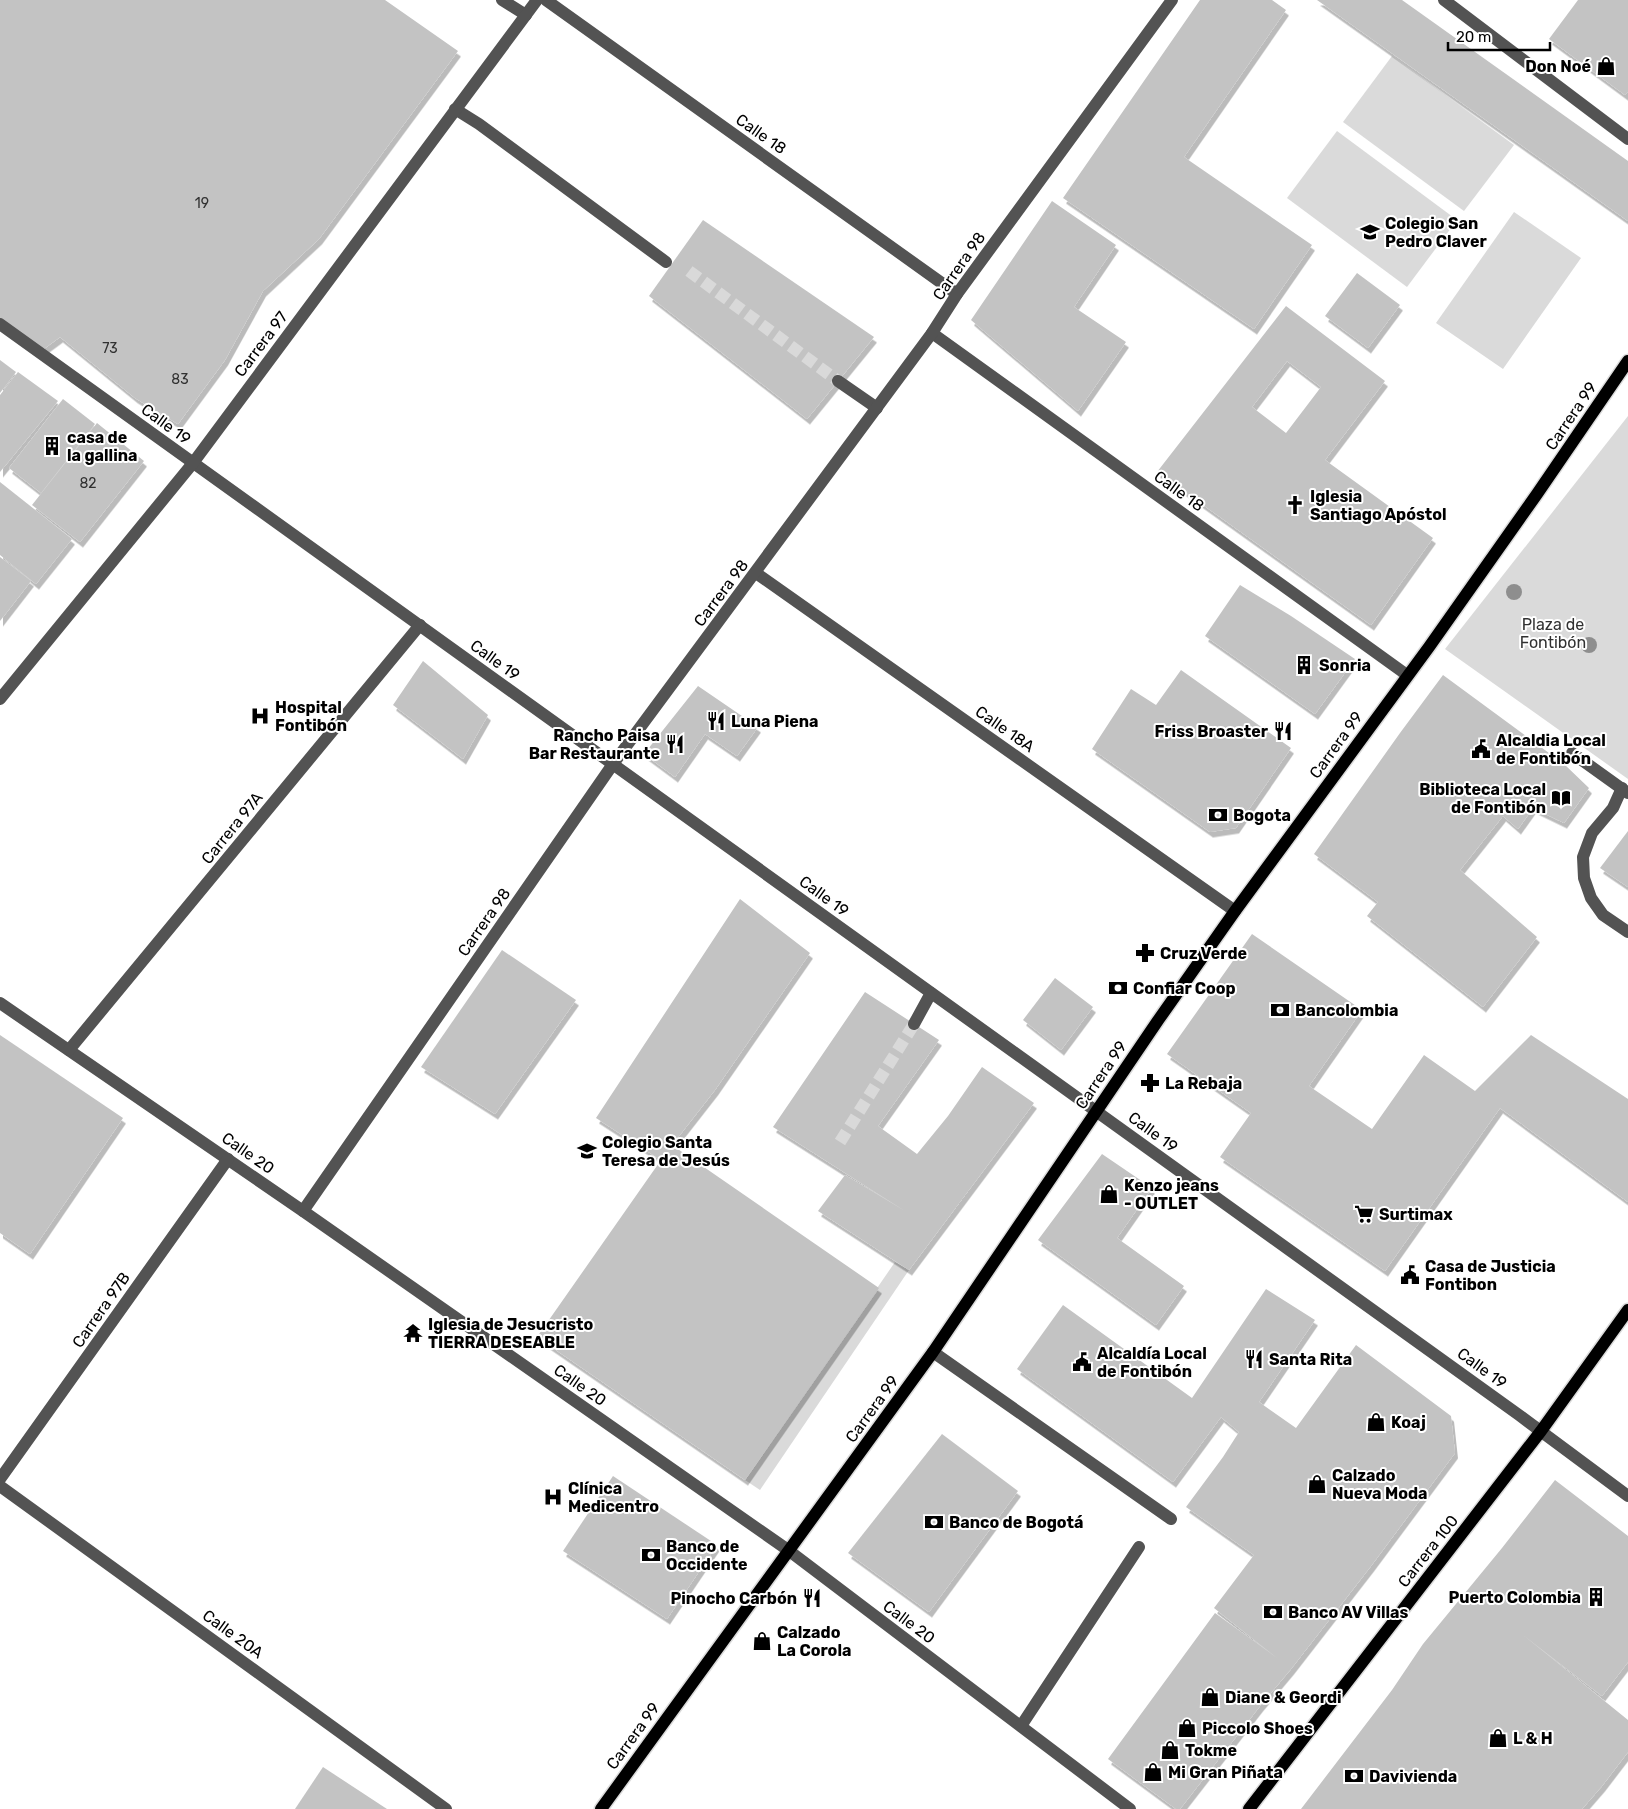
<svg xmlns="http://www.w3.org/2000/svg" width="1628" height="1809" font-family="Rubik,sans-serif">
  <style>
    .green { fill: #dadada }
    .building { fill: #c3c3c3; fill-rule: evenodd; filter: url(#shadow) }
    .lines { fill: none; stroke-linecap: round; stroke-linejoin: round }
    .minor-tunnel { stroke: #d9d9d9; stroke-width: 12; stroke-dasharray: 12 6; stroke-linecap: butt }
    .major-casing { stroke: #dbdbdb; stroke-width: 15 }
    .minor { stroke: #535353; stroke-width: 12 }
    .major { stroke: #000; stroke-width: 12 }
    .tree { fill: #8e8e8e }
    .labels { text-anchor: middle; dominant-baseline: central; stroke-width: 4; stroke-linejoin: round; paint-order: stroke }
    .number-label { font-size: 14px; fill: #313131 }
    .poi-label { font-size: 16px; font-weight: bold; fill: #000; stroke: #fff; text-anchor: start }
    .street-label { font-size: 16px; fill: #000; stroke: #fff }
    .park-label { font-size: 16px; fill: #313131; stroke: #fff }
  </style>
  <defs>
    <filter id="shadow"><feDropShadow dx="3" dy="5.5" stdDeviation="0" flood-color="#0004"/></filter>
  </defs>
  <rect width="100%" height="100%" fill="#fff"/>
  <g class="green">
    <path d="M1392 56 1514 145 1464 211 1343 122Z"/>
    <path d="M1337 131 1457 220 1407 287 1287 198Z"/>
    <path d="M1514 212 1581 258 1503 369 1436 323Z"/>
    <path d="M1628 416V779L1445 649Z"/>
    <path d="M895 1262 909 1270 760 1490 745 1480Z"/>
  </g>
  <g class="building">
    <path d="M0 0H385L458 51 319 239 263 291 225 360 178 424 135 398 60 337 41 351 0 320Z"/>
    <path d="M1200 0H1272L1286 10 1184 157 1312 245 1254 329 1063 198Z"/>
    <path d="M1317 0H1402L1628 161V221Z"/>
    <path d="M1578 0H1628V92L1625 95 1549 39Z"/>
    <path d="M1052 201 1116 245 1074 307 1126 342 1078 411 971 320Z"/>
    <path d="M703 220 874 337 807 419 649 296Z"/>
    <path d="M1357 273 1400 305 1368 348 1325 316Z"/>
    <path d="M1286 306 1385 381 1325 460 1433 538 1371 625 1157 472ZM1287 361 1321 387 1286 433 1252 407Z"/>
    <path d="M0 360 16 372 0 393Z"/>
    <path d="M18 372 58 401 0 472V395Z"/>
    <path d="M63 399 95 424 41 493 9 468Z"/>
    <path d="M97 423 144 461 80 542 32 505Z"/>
    <path d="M0 482 72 539 36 584 0 555Z"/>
    <path d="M0 557 31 581 0 621Z"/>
    <path d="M1240 585 1291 616 1355 659 1315 714 1205 636Z"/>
    <path d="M423 661 488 715 463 759 393 705Z"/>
    <path d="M1181 670 1291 748 1236 828 1210 832 1092 749 1131 689 1156 705Z"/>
    <path d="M1443 675 1564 764 1589 788 1564 823 1533 808 1518 829 1503 816 1460 870 1537 937 1483 1007 1367 916 1378 902 1314 854 1400 733Z"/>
    <path d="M698 686 758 727 737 756 705 734 675 777 644 754Z"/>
    <path d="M1628 831V887L1600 868Z"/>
    <path d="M740 899 810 953 715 1090 672 1145 879 1288 745 1480 537 1337 661 1160 596 1118Z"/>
    <path d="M1252 934 1362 1010 1309 1086 1372 1129 1424 1055 1475 1091 1531 1035 1628 1099V1202L1500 1108 1385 1271 1220 1157 1251 1113 1167 1054Z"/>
    <path d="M502 950 576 1000 495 1114 421 1067Z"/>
    <path d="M1055 978 1093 1007 1061 1050 1023 1020Z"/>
    <path d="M865 992 939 1040 878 1126 917 1154 948 1116 982 1067 1034 1103 909 1270 818 1211 845 1175 905 1211 773 1127Z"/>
    <path d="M0 1035 123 1118 30 1254 0 1233Z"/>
    <path d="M1102 1154 1152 1188 1117 1238 1184 1286 1156 1325 1038 1240Z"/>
    <path d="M1266 1289 1315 1320 1259 1402 1296 1428 1356 1345 1451 1416 1455 1453 1371 1566 1291 1669 1260 1706 1180 1809H1176L1108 1759 1215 1613 1277 1658 1214 1608 1254 1555 1186 1507 1223 1457 1239 1432 1221 1417 1173 1482 1017 1369 1063 1305 1192 1398Z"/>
    <path d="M942 1434 1018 1491 929 1612 848 1553Z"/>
    <path d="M613 1476 717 1545 667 1619 563 1551Z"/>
    <path d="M1555 1480 1628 1536V1662L1602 1696 1523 1635 1628 1720V1752L1602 1786 1582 1809H1301L1392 1690 1423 1644 1502 1548Z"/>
    <path d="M323 1767 387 1809H295Z"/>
  </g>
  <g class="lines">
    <g class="minor-tunnel">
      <path d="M689 271 838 381"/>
      <path d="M840 1142 914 1024"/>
    </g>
    <g class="major-casing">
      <g id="major">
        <path d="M601 1809 933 1352 1159 1019 1235 911 1429 647 1537 494 1628 361"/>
        <path d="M1249 1809 1541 1431 1628 1310"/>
      </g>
    </g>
    <g class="minor">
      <path d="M502 0 526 15"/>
      <path d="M546 0 957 294"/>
      <path d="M1444 0 1628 139"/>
      <path d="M455 109 479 124 666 262"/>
      <path d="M0 324 1519 1415 1628 1496"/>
      <path d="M932 333 1407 675"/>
      <path d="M838 381 877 408"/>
      <path d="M756 573 1235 911"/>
      <path d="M0 699 193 463 537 0"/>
      <path d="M1572 753 1628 793"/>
      <path d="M1622 788 1613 808 1592 833 1583 857 1584 878 1591 898 1603 915 1628 932"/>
      <path d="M0 1003 303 1211 788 1550 1130 1809"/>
      <path d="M914 1024 931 993"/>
      <path d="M69 1050 420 625"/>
      <path d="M303 1211 613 764 932 333 957 294 1172 0"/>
      <path d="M933 1352 1171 1519"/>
      <path d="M0 1479 228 1159"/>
      <path d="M0 1486 446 1809"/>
      <path d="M1021 1726 1139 1547"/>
    </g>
    <use href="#major" class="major"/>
  </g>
  <g class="tree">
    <circle cx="1514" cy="592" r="8"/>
    <circle cx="1589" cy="645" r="8"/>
  </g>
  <defs>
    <g id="shop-bare" transform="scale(1.5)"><path d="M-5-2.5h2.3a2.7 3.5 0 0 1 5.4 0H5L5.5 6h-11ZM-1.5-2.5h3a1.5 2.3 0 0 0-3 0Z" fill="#000" stroke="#fff" stroke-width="2.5" paint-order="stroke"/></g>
    <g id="school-bare" transform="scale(1.5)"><path d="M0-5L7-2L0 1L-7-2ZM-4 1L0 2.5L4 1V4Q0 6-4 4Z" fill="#000" stroke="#fff" stroke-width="2.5" paint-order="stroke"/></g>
    <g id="building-bare" transform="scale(1.5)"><path d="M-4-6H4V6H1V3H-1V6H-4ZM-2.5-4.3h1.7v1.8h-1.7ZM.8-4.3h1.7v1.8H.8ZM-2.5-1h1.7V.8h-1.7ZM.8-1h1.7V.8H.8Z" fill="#000" stroke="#fff" stroke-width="2.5" paint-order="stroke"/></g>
    <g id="church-bare" transform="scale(1.5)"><path d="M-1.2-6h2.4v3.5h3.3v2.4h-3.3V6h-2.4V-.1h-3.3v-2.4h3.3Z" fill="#000" stroke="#fff" stroke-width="2.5" paint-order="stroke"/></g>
    <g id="hospital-bare" transform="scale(1.5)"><path d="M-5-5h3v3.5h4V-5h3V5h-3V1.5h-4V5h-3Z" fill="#000" stroke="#fff" stroke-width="2.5" paint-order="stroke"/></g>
    <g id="restaurant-bare" transform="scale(1.5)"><path d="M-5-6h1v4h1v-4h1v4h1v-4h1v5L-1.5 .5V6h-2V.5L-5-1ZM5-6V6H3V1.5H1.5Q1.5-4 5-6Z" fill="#000" stroke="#fff" stroke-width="2.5" paint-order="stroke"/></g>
    <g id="civic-bare" transform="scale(1.5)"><path d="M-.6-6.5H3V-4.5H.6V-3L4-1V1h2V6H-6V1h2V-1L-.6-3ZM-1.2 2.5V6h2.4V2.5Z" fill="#000" stroke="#fff" stroke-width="2.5" paint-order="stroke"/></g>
    <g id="library-bare" transform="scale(1.5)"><path d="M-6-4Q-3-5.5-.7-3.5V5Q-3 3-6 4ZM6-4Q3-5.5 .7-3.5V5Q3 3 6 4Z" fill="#000" stroke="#fff" stroke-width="2.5" paint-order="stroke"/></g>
    <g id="bank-bare" transform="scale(1.5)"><path d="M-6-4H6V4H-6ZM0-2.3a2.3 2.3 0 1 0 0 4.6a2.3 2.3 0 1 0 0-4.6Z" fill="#000" stroke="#fff" stroke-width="2.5" paint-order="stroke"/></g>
    <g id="pharmacy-bare" transform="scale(1.5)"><path d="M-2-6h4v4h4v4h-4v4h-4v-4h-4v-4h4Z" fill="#000" stroke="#fff" stroke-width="2.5" paint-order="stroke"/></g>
    <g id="supermarket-bare" transform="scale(1.5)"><path d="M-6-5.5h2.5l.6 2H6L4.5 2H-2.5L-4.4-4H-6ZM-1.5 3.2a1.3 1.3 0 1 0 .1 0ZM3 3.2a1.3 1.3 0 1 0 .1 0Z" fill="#000" stroke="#fff" stroke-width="2.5" paint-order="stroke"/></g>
    <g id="temple-bare" transform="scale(1.5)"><path d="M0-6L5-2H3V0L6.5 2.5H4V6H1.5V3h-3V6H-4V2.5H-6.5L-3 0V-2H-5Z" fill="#000" stroke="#fff" stroke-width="2.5" paint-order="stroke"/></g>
  </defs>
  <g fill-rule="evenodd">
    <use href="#shop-bare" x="1606" y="66"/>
    <use href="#school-bare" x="1370" y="232"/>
    <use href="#building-bare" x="52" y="446"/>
    <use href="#church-bare" x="1295" y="505"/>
    <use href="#building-bare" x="1304" y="665"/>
    <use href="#hospital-bare" x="260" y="716"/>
    <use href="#restaurant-bare" x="716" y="721"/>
    <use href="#restaurant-bare" x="1283" y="731"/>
    <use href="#restaurant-bare" x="675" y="744"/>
    <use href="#civic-bare" x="1481" y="749"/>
    <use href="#library-bare" x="1561" y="798"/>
    <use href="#bank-bare" x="1218" y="815"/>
    <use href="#pharmacy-bare" x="1145" y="953"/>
    <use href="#bank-bare" x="1118" y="988"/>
    <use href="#bank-bare" x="1280" y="1010"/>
    <use href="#pharmacy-bare" x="1150" y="1083"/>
    <use href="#school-bare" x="587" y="1151"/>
    <use href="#shop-bare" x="1109" y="1194"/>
    <use href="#supermarket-bare" x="1364" y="1214"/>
    <use href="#civic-bare" x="1410" y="1275"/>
    <use href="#temple-bare" x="413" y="1333"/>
    <use href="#restaurant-bare" x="1254" y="1359"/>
    <use href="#civic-bare" x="1082" y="1362"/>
    <use href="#shop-bare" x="1376" y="1422"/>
    <use href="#shop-bare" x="1317" y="1484"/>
    <use href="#hospital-bare" x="553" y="1497"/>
    <use href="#bank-bare" x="934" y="1522"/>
    <use href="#bank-bare" x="651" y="1555"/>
    <use href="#building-bare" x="1596" y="1597"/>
    <use href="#restaurant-bare" x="812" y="1598"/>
    <use href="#bank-bare" x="1273" y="1612"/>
    <use href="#shop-bare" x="762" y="1641"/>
    <use href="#shop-bare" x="1210" y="1697"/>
    <use href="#shop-bare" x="1187" y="1728"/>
    <use href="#shop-bare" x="1498" y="1738"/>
    <use href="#shop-bare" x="1170" y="1750"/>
    <use href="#shop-bare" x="1153" y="1772"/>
    <use href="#bank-bare" x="1354" y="1776"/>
  </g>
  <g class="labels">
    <g class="number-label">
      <text x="202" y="203">19</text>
      <text x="110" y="348">73</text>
      <text x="180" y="379">83</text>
      <text x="88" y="483">82</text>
    </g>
    <g class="poi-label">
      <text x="1591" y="66" text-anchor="end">Don Noé</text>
      <text x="1385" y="223">Colegio San<tspan x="1385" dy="18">Pedro Claver</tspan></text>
      <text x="67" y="437">casa de<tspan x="67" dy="18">la gallina</tspan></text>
      <text x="1310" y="496">Iglesia<tspan x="1310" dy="18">Santiago Apóstol</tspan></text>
      <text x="1319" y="665">Sonria</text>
      <text x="275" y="707">Hospital<tspan x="275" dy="18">Fontibón</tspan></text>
      <text x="731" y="721">Luna Piena</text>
      <text x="1268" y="731" text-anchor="end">Friss Broaster</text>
      <text x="660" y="735" text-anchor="end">Rancho Paisa<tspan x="660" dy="18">Bar Restaurante</tspan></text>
      <text x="1496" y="740">Alcaldia Local<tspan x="1496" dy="18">de Fontibón</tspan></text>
      <text x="1546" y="789" text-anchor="end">Biblioteca Local<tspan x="1546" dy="18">de Fontibón</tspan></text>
      <text x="1233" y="815">Bogota</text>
      <text x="1160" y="953">Cruz Verde</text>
      <text x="1133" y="988">Confiar Coop</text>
      <text x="1295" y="1010">Bancolombia</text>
      <text x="1165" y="1083">La Rebaja</text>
      <text x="602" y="1142">Colegio Santa<tspan x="602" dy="18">Teresa de Jesús</tspan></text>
      <text x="1124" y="1185">Kenzo jeans<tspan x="1124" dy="18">- OUTLET</tspan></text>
      <text x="1379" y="1214">Surtimax</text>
      <text x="1425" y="1266">Casa de Justicia<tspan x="1425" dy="18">Fontibon</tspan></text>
      <text x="428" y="1324">Iglesia de Jesucristo<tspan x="428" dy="18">TIERRA DESEABLE</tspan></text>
      <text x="1097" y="1353">Alcaldía Local<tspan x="1097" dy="18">de Fontibón</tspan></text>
      <text x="1269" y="1359">Santa Rita</text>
      <text x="1391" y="1422">Koaj</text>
      <text x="1332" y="1475">Calzado<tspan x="1332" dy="18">Nueva Moda</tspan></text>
      <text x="568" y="1488">Clínica<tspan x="568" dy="18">Medicentro</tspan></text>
      <text x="949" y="1522">Banco de Bogotá</text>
      <text x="666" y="1546">Banco de<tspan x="666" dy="18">Occidente</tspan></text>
      <text x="1581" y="1597" text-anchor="end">Puerto Colombia</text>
      <text x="797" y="1598" text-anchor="end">Pinocho Carbón</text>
      <text x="1288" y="1612">Banco AV Villas</text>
      <text x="777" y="1632">Calzado<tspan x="777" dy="18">La Corola</tspan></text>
      <text x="1225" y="1697">Diane &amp; Geordi</text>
      <text x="1202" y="1728">Piccolo Shoes</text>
      <text x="1513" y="1738">L &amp; H</text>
      <text x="1185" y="1750">Tokme</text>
      <text x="1168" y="1772">Mi Gran Piñata</text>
      <text x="1369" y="1776">Davivienda</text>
    </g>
    <g class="street-label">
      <text transform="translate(761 134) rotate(35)">Calle 18</text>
      <text transform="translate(959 266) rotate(-55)">Carrera 98</text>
      <text transform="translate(261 344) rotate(-53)">Carrera 97</text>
      <text transform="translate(1571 416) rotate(-56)">Carrera 99</text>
      <text transform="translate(166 424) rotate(36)">Calle 19</text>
      <text transform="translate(1179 491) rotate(36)">Calle 18</text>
      <text transform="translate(721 593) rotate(-53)">Carrera 98</text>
      <text transform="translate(495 660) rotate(36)">Calle 19</text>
      <text transform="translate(1005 729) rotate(35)">Calle 18A</text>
      <text transform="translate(1336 745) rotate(-54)">Carrera 99</text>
      <text transform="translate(232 828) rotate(-51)">Carrera 97A</text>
      <text transform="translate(824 896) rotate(36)">Calle 19</text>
      <text transform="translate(484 922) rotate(-55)">Carrera 98</text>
      <text transform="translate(1101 1075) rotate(-56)">Carrera 99</text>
      <text transform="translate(1153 1132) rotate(36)">Calle 19</text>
      <text transform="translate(248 1153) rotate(35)">Calle 20</text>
      <text transform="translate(101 1310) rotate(-55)">Carrera 97B</text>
      <text transform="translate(1482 1368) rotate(36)">Calle 19</text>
      <text transform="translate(580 1385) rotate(35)">Calle 20</text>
      <text transform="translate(872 1409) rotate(-54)">Carrera 99</text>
      <text transform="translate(1428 1551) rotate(-52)">Carrera 100</text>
      <text transform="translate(909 1622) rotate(37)">Calle 20</text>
      <text transform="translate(233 1634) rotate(36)">Calle 20A</text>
      <text transform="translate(633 1736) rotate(-54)">Carrera 99</text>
    </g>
    <g class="park-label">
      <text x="1553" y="624">Plaza de<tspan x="1553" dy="18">Fontibón</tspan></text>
    </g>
  </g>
  <path d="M1448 42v8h102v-8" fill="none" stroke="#000000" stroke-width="2.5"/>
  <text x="1456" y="42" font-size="15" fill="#000000" stroke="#ffffff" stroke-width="4" paint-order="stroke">20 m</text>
</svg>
